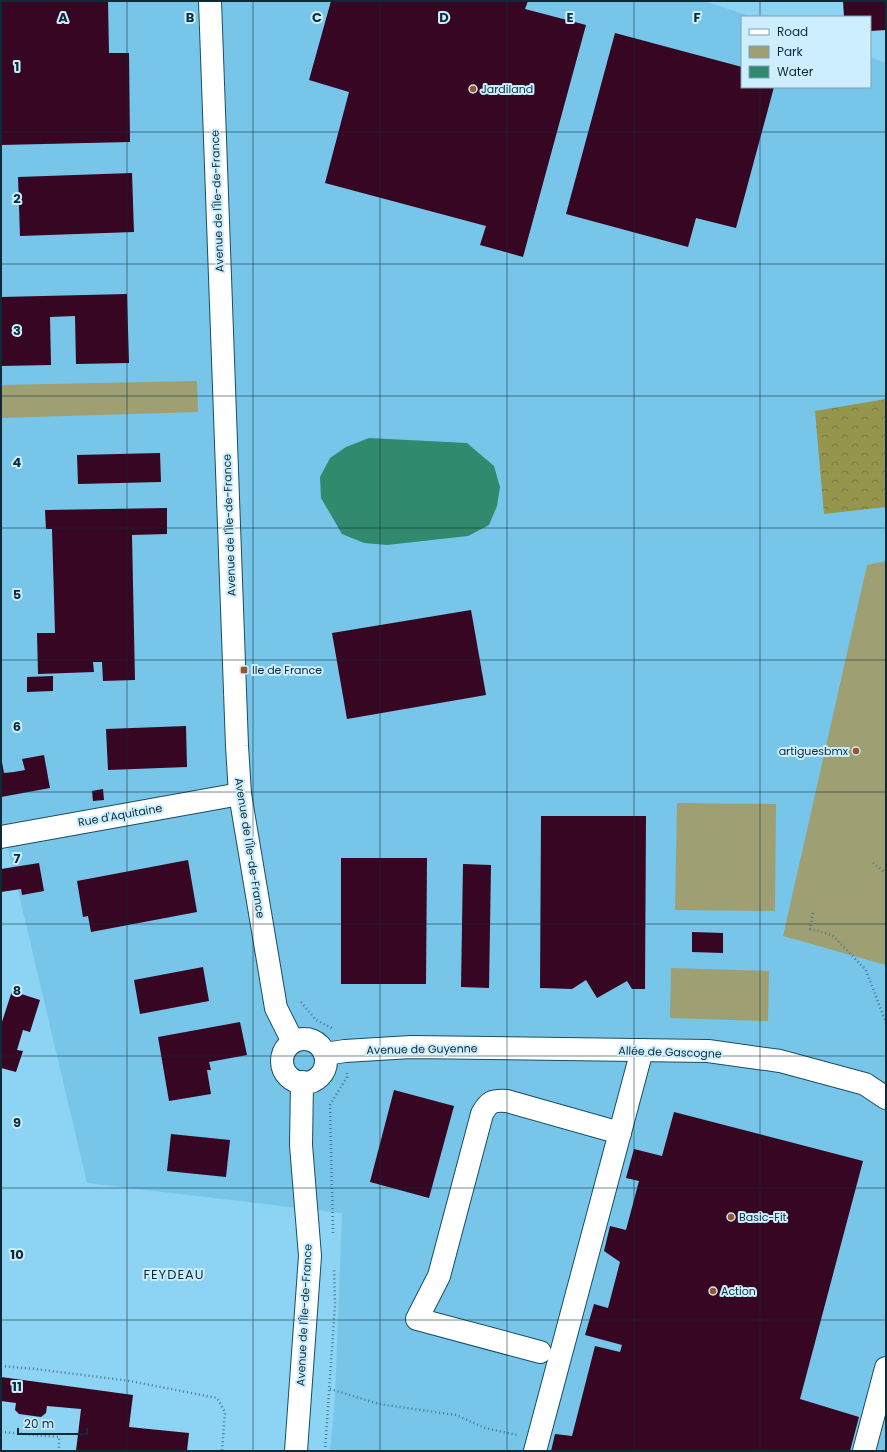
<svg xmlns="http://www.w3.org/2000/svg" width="887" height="1452" font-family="Poppins,sans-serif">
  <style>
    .built { fill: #77c6e9 }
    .green { fill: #9e9f72 }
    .forest { fill: url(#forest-crowns) }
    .water { fill: #328a6e }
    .building { fill: #370623 }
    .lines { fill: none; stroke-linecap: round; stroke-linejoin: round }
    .minor-casing { stroke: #174e64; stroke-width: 24 }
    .path { stroke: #48798e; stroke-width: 2.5; stroke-dasharray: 1 3; stroke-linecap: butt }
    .minor { stroke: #fff; stroke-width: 22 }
    .grid { fill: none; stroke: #0d2b37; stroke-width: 1; stroke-opacity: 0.55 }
    .poi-dot { fill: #9a532b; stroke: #cdeeff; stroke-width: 1.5 }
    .labels { text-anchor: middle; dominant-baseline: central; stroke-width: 4; stroke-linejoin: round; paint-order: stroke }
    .poi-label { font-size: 11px; fill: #0d2b37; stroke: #cdeeff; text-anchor: start }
    .street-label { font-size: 11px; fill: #0d2b37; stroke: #cdeeff }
    .quarter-label { font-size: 13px; letter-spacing: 1px; fill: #0d2b37; stroke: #cdeeff }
    .grid-label { font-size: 13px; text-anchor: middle; font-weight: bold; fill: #0d2b37; stroke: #cdeeff; stroke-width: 4; stroke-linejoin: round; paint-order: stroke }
  </style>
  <defs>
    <pattern id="forest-crowns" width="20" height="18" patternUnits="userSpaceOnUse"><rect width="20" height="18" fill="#95954d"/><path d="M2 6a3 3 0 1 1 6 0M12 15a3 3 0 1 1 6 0" fill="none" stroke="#787a41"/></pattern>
  </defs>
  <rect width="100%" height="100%" fill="#8dd3f3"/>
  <path class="built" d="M1 1H705L752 17H742V87H870V57L886 63V1451H330L335 1397 342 1213 87 1183 1 818Z"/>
  <g class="green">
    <path d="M197 381 198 412 1 418V385Z"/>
    <path d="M886 561V965L783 936 867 565Z"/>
    <path d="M677 803 776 804 775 911 675 910Z"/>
    <path d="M671 968 769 971 768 1021 670 1018Z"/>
  </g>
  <path class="forest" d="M886 399V507L824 514 815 411Z"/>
  <path class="water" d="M369 438 467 443 494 466 500 487 497 506 489 525 468 536 387 545 364 543 342 534 321 498 320 477 330 458 346 447Z"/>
  <g class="building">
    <path d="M1 1H108L109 53H129L130 142 1 145Z"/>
    <path d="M331 1H528L525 9 586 25 523 257 480 245 486 226 325 183 349 92 309 80Z"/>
    <path d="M843 1H886V30L870 31V17H844Z"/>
    <path d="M615 33 742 67V87H774L736 228 696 218 688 247 566 214Z"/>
    <path d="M132 173 134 232 20 236 18 177Z"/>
    <path d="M127 294 129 363 76 364 75 316 50 317 51 365 1 366V297Z"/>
    <path d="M160 453 161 482 78 484 77 455Z"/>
    <path d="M167 508V534L132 535 135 680 103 681 102 662H93L94 672 38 674 37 633H55L52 529H46L45 510Z"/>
    <path d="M471 610 486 695 347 719 332 633Z"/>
    <path d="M53 676V691L27 692V677Z"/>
    <path d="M186 726 187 767 108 770 106 729Z"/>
    <path d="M44 755 50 788 1 797V763L2 762 4 773 14 772 25 770 22 759Z"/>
    <path d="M103 789 104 800 93 801 92 791Z"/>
    <path d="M541 816H646L645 989H632L627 981 597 998 586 980 572 989 540 988Z"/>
    <path d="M341 858H427L426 984H341Z"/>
    <path d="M188 860 197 912 91 932 88 916 83 917 77 881Z"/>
    <path d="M39 863 44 891 22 895 21 889 1 892V869Z"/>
    <path d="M463 864 491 865 489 988 461 987Z"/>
    <path d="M692 932 723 933V953L692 952Z"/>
    <path d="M203 967 209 1001 140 1014 134 980Z"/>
    <path d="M12 991 40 1000 30 1032 23 1030 17 1050 23 1051 16 1072 1 1068V1025Z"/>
    <path d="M240 1022 247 1055 209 1062 211 1070H207L211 1094 169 1101 158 1037Z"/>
    <path d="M394 1090 454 1106 429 1198 370 1182Z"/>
    <path d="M674 1112 863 1161 800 1399 859 1417 850 1451H551L555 1434 572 1436 595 1346 620 1352 622 1345 585 1335 594 1304 608 1308 620 1262 604 1251 610 1226 626 1230 639 1181 626 1178 634 1149 662 1156Z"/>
    <path d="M171 1134 230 1140 226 1177 167 1171Z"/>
    <path d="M1 1377 133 1395 129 1427 189 1433 187 1451H76L81 1409 47 1406 46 1413 41 1417 19 1414 15 1410 16 1403 1 1401Z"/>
  </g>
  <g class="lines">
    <g class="minor-casing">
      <g id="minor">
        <path d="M210 1 237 746 240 794 276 1008 293 1042"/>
        <path d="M1 837 240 794"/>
        <circle cx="304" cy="1061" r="22"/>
        <path d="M325 1054 345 1051 411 1047 708 1051 780 1061 865 1084 886 1098"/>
        <path d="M540 1352 417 1319 439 1276 482 1114C489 1101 493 1100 507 1101L620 1133"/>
        <path d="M296 1451 310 1256 301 1145 302 1082"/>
        <path d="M535 1451 642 1050"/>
        <path d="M864 1451 886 1368"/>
      </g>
    </g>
    <g class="path">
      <path d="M873 863 886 873"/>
      <path d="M813 913 810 929 832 935 866 970 886 1023"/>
      <path d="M301 1002 316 1020 334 1029"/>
      <path d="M333 1233 330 1105 347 1077V1073"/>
      <path d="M1 1366 36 1369 130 1381 217 1398 225 1412 222 1451"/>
      <path d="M330 1389 379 1404 456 1415 485 1428 517 1435"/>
      <path d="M1 1432 59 1437V1451"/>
      <path d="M325 1451 335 1304 334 1268"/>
    </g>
    <use href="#minor" class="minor"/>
  </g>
  <path class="grid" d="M127 1V1451M253 1V1451M380 1V1451M507 1V1451M634 1V1451M760 1V17M760 87V1451M1 132H886M1 264H886M1 396H886M1 528H886M1 660H886M1 792H886M1 924H886M1 1056H886M1 1188H886M1 1320H886"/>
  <g class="poi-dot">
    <circle cx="473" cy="89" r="4"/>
    <rect x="240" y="666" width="8" height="8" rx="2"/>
    <circle cx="856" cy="751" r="4"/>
    <circle cx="731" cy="1217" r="4"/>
    <circle cx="713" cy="1291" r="4"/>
  </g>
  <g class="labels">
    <g class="poi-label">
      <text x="481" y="89">Jardiland</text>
      <text x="252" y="670">Ile de France</text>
      <text x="848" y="751" text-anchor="end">artiguesbmx</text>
      <text x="739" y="1217">Basic-Fit</text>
      <text x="721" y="1291">Action</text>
    </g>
    <g class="street-label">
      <text transform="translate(217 201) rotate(-92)">Avenue de l'Île-de-France</text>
      <text transform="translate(229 525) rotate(-92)">Avenue de l'Île-de-France</text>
      <text transform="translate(120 815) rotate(-10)">Rue d'Aquitaine</text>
      <text transform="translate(250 848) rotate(81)">Avenue de l'Île-de-France</text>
      <text transform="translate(422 1049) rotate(-1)">Avenue de Guyenne</text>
      <text transform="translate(670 1052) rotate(2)">Allée de Gascogne</text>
      <text transform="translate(304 1315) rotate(-87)">Avenue de l'Île-de-France</text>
    </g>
    <g class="quarter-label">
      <text x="174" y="1274">FEYDEAU</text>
    </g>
  </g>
  <g class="grid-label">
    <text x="63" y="22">A</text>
    <text x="190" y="22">B</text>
    <text x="317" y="22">C</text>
    <text x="444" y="22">D</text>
    <text x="570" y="22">E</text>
    <text x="697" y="22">F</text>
    <text x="17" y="71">1</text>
    <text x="17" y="203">2</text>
    <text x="17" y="335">3</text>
    <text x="17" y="467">4</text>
    <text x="17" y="599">5</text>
    <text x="17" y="731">6</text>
    <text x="17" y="863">7</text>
    <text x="17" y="995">8</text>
    <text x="17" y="1127">9</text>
    <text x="17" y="1259">10</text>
    <text x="17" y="1391">11</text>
  </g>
  <rect width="887" height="1452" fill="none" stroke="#0d2b37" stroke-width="4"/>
  <rect x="741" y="16" width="130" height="72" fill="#cdeeff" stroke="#80a0af"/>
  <rect x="749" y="29" width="20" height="6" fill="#ffffff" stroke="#80a0af"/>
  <text x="777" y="36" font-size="12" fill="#0d2b37">Road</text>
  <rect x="749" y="46" width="20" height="12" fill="#9e9f72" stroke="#80a0af"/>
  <text x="777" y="56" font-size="12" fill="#0d2b37">Park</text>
  <rect x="749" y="66" width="20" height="12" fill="#328a6e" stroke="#80a0af"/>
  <text x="777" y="76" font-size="12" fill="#0d2b37">Water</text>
  <path d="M18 1428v6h69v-6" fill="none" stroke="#0d2b37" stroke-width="2"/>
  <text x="24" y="1428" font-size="12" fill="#0d2b37" stroke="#cdeeff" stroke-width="3" paint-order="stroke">20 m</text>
</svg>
